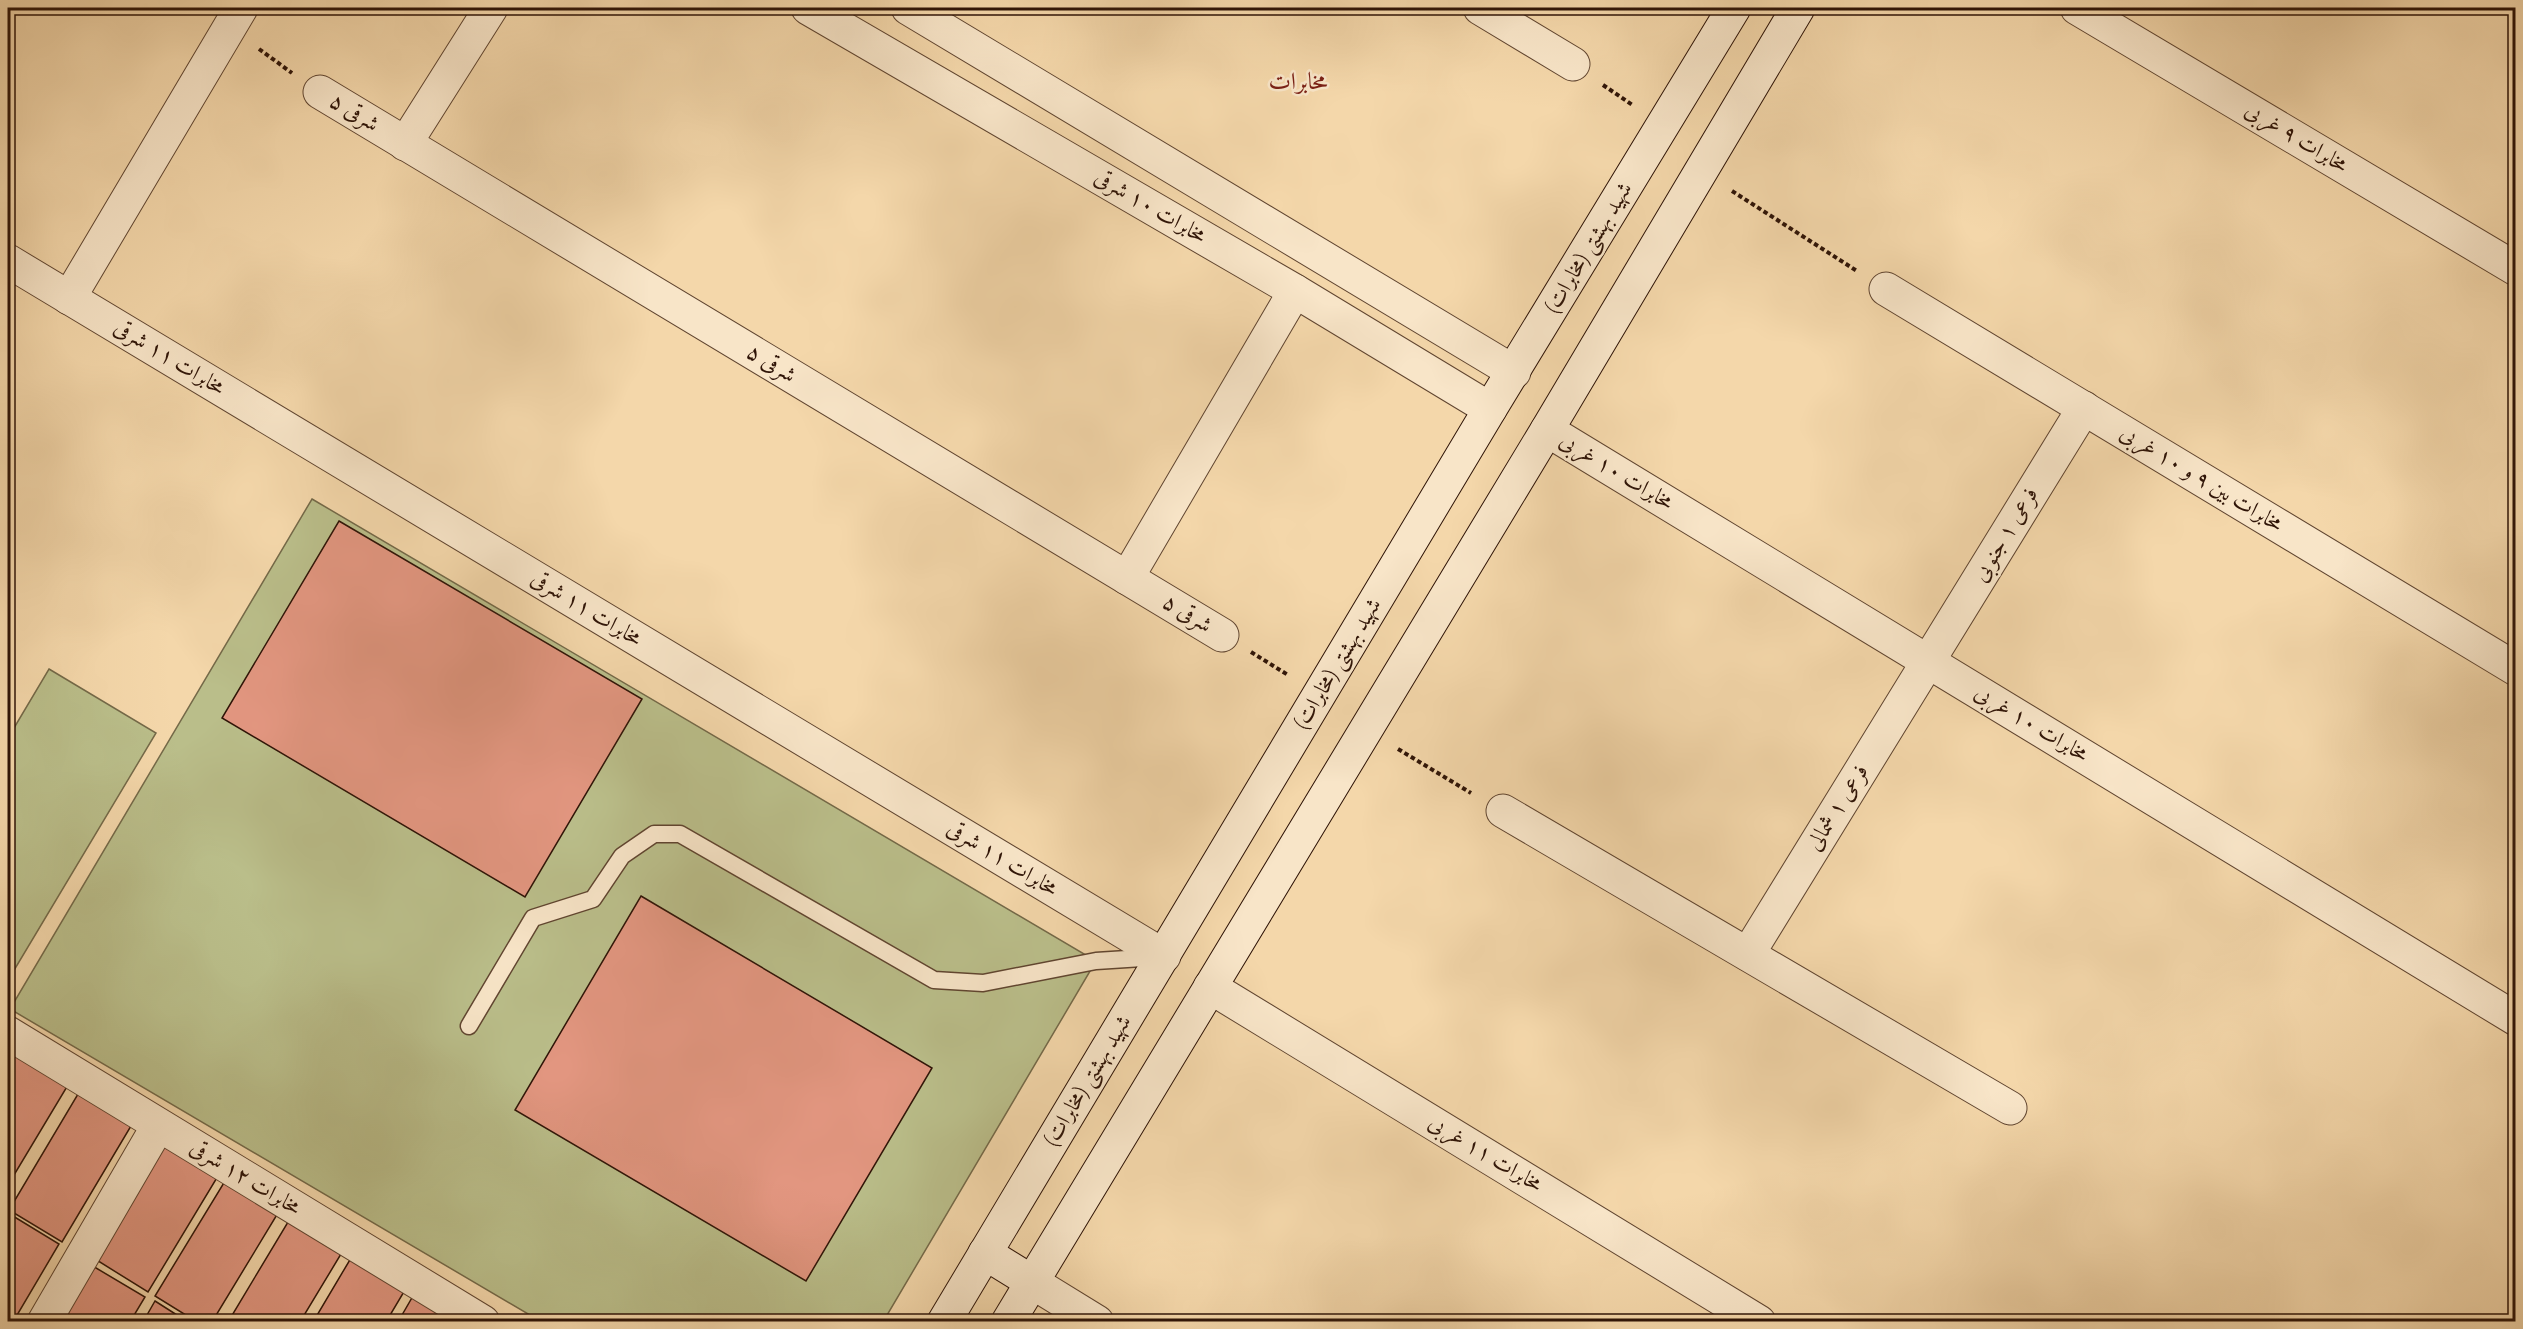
<svg xmlns="http://www.w3.org/2000/svg" width="2523" height="1329" font-family="'IM FELL English',Amiri,serif">
  <style>
    .green { fill: #babe8a; stroke: #746948; stroke-width: 1.5 }
    .building { fill: #e29680; stroke: #2f1407; stroke-width: 1.5 }
    .lines { fill: none; stroke-linecap: round; stroke-linejoin: round }
    .service-casing { stroke: #604530; stroke-width: 19 }
    .minor-casing { stroke: #604530; stroke-width: 35 }
    .secondary-casing { stroke: #2f1407; stroke-width: 35 }
    .path { stroke: #2f1407; stroke-width: 4; stroke-dasharray: 4.5 3; stroke-linecap: butt }
    .service { stroke: #f8e5c8; stroke-width: 16 }
    .minor { stroke: #f8e5c8; stroke-width: 33 }
    .secondary { stroke: #f8e5c8; stroke-width: 33 }
    .labels { text-anchor: middle; dominant-baseline: central; stroke-width: 5; stroke-linejoin: round; paint-order: stroke }
    .street-label { font-size: 22px; fill: #2f1407; stroke: #f8e5c8 }
    .neighbourhood-label { font-size: 24px; fill: #7a1f14; stroke: #f8e5c8 }
  </style>
  <rect width="100%" height="100%" fill="#f4d7aa"/>
  <filter id="stains"><feTurbulence type="fractalNoise" baseFrequency=".00333" numOctaves="4"/><feColorMatrix values="0 0 0 0 .2 0 0 0 0 .09 0 0 0 0 .02 0 0 0 .5 -.17"/></filter>
  <radialGradient id="worn" r=".72"><stop offset=".6" stop-color="#630" stop-opacity="0"/><stop offset="1" stop-color="#630" stop-opacity=".3"/></radialGradient>
  <g class="green">
    <path d="M312 499 1096 961 883 1322 540 1321 10 1009Z"/>
    <path d="M49 669 156 733 10 977 8 976V738Z"/>
  </g>
  <g class="building">
    <path d="M339 521 642 699 525 897 222 718Z"/>
    <path d="M641 896 932 1068 806 1281 515 1110Z"/>
    <path d="M15 1053 68 1085 8 1185V1065Z"/>
    <path d="M78 1094 131 1126 62 1242 9 1210Z"/>
    <path d="M165 1144 218 1176 148 1292 95 1259Z"/>
    <path d="M225 1181 278 1213 212 1322H197L155 1296Z"/>
    <path d="M8 1213 59 1244 13 1322H8Z"/>
    <path d="M288 1222 341 1254 300 1322H228Z"/>
    <path d="M351 1258 405 1290 386 1322H313Z"/>
    <path d="M91 1265 145 1297 130 1322H57Z"/>
    <path d="M413 1296 455 1322H398Z"/>
    <path d="M155 1301 188 1322H143Z"/>
  </g>
  <g class="lines">
    <g class="service-casing">
      <path id="service" d="M469 1026 533 918 593 899 622 856 654 834H680L934 980 983 983 1096 961 1158 957"/>
    </g>
    <g class="minor-casing">
      <g id="minor">
        <path d="M808 8 1295 291 1490 409"/>
        <path d="M908 8 1514 372"/>
        <path d="M1480 8 1573 64"/>
        <path d="M2077 8 2516 269"/>
        <path d="M320 92 1222 635"/>
        <path d="M405 144 491 8"/>
        <path d="M8 261 1164 956"/>
        <path d="M1886 289 2516 669"/>
        <path d="M69 298 241 8"/>
        <path d="M1547 430 2516 1019"/>
        <path d="M1127 578 1295 291"/>
        <path d="M1503 811 2010 1108"/>
        <path d="M1748 954 2084 408"/>
        <path d="M1210 987 1759 1322"/>
        <path d="M8 1033 483 1322"/>
        <path d="M1032 1282 1097 1322"/>
        <path d="M44 1322 158 1126"/>
      </g>
    </g>
    <g class="secondary-casing">
      <g id="secondary">
        <path d="M985 1253 1032 1282"/>
        <path d="M944 1322 1490 409 1734 8"/>
        <path d="M1008 1322 1547 430 1798 8"/>
      </g>
    </g>
    <g class="path">
      <path d="M259 49 292 73"/>
      <path d="M1603 85 1634 106"/>
      <path d="M1732 191 1857 271"/>
      <path d="M1251 652 1288 675"/>
      <path d="M1398 749 1471 793"/>
    </g>
    <use href="#service" class="service"/>
    <use href="#minor" class="minor"/>
    <use href="#secondary" class="secondary"/>
  </g>
  <g class="labels">
    <g class="street-label">
      <text transform="translate(354 113) rotate(31)">شرقی ۵</text>
      <text transform="translate(2296 138) rotate(31)">مخابرات ۹ غربی</text>
      <text transform="translate(1150 207) rotate(30)">مخابرات ۱۰ شرقی</text>
      <text transform="translate(1589 248) rotate(-59)">شهید بهشتی (مخابرات)</text>
      <text transform="translate(169 358) rotate(31)">مخابرات ۱۱ شرقی</text>
      <text transform="translate(771 364) rotate(31)">شرقی ۵</text>
      <text transform="translate(1616 472) rotate(31)">مخابرات ۱۰ غربی</text>
      <text transform="translate(2201 479) rotate(31)">مخابرات بین ۹ و ۱۰ غربی</text>
      <text transform="translate(2006 535) rotate(-59)">فرعی ۱ جنوبی</text>
      <text transform="translate(586 609) rotate(31)">مخابرات ۱۱ شرقی</text>
      <text transform="translate(1187 614) rotate(31)">شرقی ۵</text>
      <text transform="translate(1338 664) rotate(-59)">شهید بهشتی (مخابرات)</text>
      <text transform="translate(2031 724) rotate(31)">مخابرات ۱۰ غربی</text>
      <text transform="translate(1838 808) rotate(-58)">فرعی ۱ شمالی</text>
      <text transform="translate(1002 859) rotate(31)">مخابرات ۱۱ شرقی</text>
      <text transform="translate(1088 1081) rotate(-59)">شهید بهشتی (مخابرات)</text>
      <text transform="translate(1485 1154) rotate(31)">مخابرات ۱۱ غربی</text>
      <text transform="translate(245 1178) rotate(31)">مخابرات ۱۲ شرقی</text>
    </g>
    <g class="neighbourhood-label">
      <text x="1298" y="82">مخابرات</text>
    </g>
  </g>
  <rect width="2523" height="1329" fill="none" stroke="#f4d7aa" stroke-width="30"/>
  <rect x="9" y="9" width="2505" height="1311" fill="none" stroke="#2f1407" stroke-width="3"/>
  <rect x="15" y="15" width="2493" height="1299" fill="none" stroke="#2f1407" stroke-width="1.5"/>
  <rect width="100%" height="100%" filter="url(#stains)"/>
  <rect width="100%" height="100%" fill="url(#worn)"/>
</svg>
